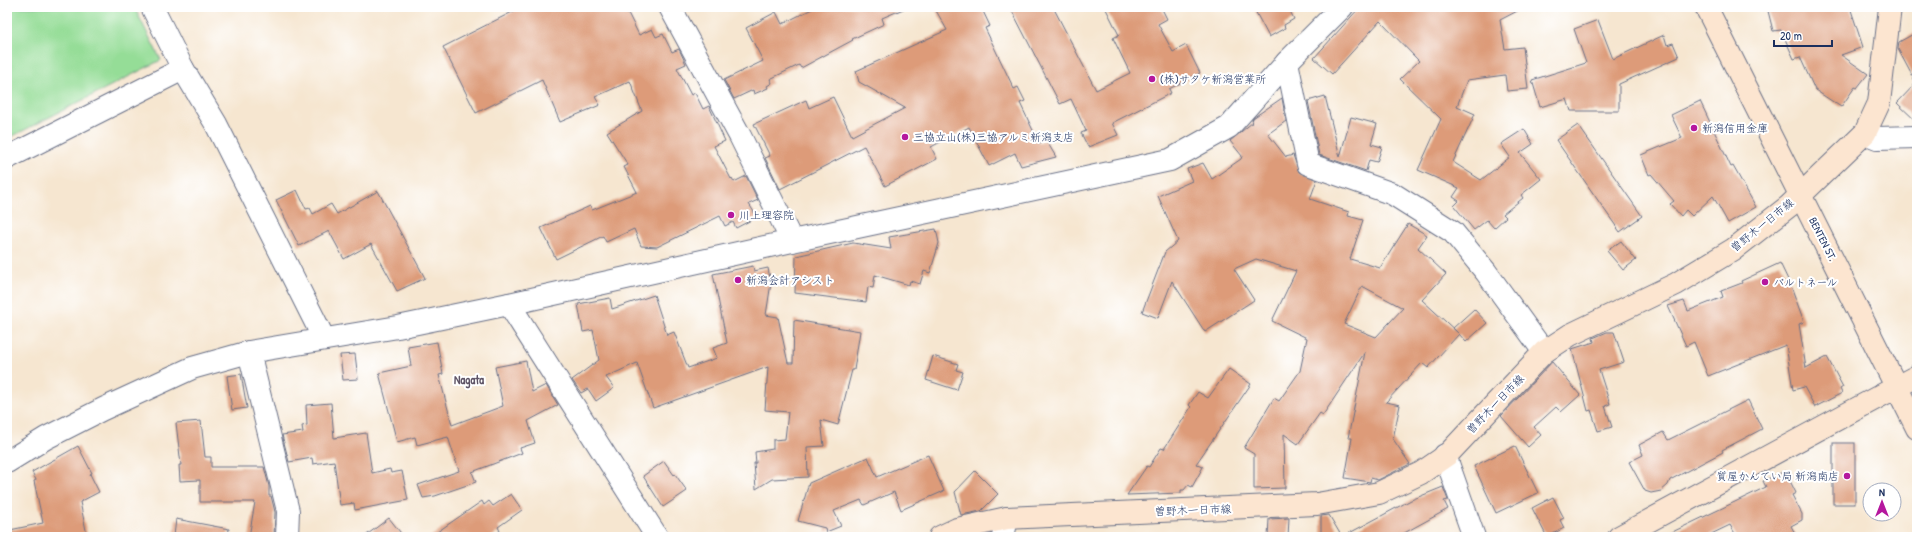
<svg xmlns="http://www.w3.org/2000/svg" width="1924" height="544" font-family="'Patrick Hand','Klee One',sans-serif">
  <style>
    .green { fill: #95dd97; stroke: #58867a }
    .building { fill: #dd9b79; fill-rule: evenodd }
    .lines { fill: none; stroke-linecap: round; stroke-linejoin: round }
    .street-casing { stroke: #686f86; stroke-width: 24 }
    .secondary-casing { stroke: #686f86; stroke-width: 24 }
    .street { stroke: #fff; stroke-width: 22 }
    .secondary { stroke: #fce5d0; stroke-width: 22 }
    .poi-dot { fill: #b5179e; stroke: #fff; stroke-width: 1.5 }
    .labels { text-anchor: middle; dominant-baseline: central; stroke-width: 4; stroke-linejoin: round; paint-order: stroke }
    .poi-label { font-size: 11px; fill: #1b2f5e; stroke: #fff; text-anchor: start }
    .street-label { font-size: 11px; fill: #1b2f5e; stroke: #fff }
    .neighbourhood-label { font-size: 12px; font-weight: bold; fill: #5f5567; stroke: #fff }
  </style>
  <rect width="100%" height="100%" fill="#fff"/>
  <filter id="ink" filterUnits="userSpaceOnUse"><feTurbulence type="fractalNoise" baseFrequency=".025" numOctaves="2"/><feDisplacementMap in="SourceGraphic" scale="8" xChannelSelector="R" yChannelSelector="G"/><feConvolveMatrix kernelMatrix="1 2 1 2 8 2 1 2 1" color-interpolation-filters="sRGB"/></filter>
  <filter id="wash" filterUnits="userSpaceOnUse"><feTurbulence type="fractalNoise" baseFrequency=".012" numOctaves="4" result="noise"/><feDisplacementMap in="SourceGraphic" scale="16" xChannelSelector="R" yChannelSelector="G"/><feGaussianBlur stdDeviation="0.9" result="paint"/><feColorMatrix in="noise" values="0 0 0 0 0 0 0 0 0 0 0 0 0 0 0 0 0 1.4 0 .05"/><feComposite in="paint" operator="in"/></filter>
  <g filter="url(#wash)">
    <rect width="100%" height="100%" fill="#f6e6d0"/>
    <path class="green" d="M7 7H134L161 60 7 139Z"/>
    <g id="blocks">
      <g class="building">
        <path d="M522 7H625L639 35 652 29 656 37 663 34 672 52 679 49 686 64 677 68 691 95 695 93 703 109 709 106 725 141 714 146 731 179 732 178 734 182 746 176 758 200 749 204 757 217 736 228 733 222 725 226 720 216 657 247 641 246 634 229 606 242 603 236 556 259 541 228 590 206 592 210 637 192 624 167 628 165 607 132 642 111 630 81 595 97 600 105 560 122 542 80 476 113 443 47Z"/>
        <path d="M816 7H908L882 18 884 24 852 39 853 40 801 68 799 65 770 79 772 83 767 86 768 88 754 94 753 90 734 99 724 80 763 61 746 28 776 12 782 24Z"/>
        <path d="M934 7H981L990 26 985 28 1014 89 1018 87 1025 101 1020 103 1039 143 1046 140 1056 157 1021 166 1015 153 989 166 969 127 931 147 937 159 885 186 864 146 780 189 765 158 770 156 754 124 806 100 809 108 833 97 852 136 905 108 859 82 856 71 947 30Z"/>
        <path d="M1010 7H1053L1096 90 1130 73 1113 38 1119 35 1105 7H1161L1167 19 1158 24 1173 52 1186 45 1200 73 1169 89 1171 93 1112 123 1118 135 1088 147 1081 133 1086 131 1071 99 1060 104Z"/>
        <path d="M1253 7H1288L1294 19 1284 25 1285 28 1269 37Z"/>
        <path d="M1360 7H1525L1500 20 1505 49 1523 47 1528 89 1507 91 1505 75 1467 80 1457 106 1475 114 1453 162 1481 180 1510 157 1501 144 1524 129 1533 144 1520 153 1541 179 1521 195 1523 198 1503 214 1506 217 1494 228 1487 220 1474 230 1454 206 1459 201 1453 197 1459 188 1418 170 1441 119 1400 79 1419 61 1380 21 1332 74 1314 58Z"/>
        <path d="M1767 7H1850L1863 47 1841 55 1868 74 1857 88 1855 87 1841 107 1815 90 1800 57 1794 59 1781 30 1773 31Z"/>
        <path d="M1598 20 1613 59 1664 35 1667 45 1673 43 1679 57 1619 84V111H1571L1567 99 1540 107 1532 80 1586 63 1574 29Z"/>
        <path d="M1917 32V122L1897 103 1916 83 1898 49 1899 42Z"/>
        <path d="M1325 96 1340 157 1351 117 1377 124 1371 144 1382 147 1377 162 1369 160 1366 171 1319 155 1308 101Z"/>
        <path d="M1282 98 1286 121 1268 134 1286 157 1293 155 1299 172 1317 180 1310 199 1349 212 1348 216 1363 220 1350 259 1380 268 1408 224 1427 235 1418 248 1446 274 1422 300 1458 333 1453 328 1474 309 1487 323 1466 342 1459 334 1428 368 1422 363 1386 402 1400 405 1393 439 1410 464 1378 480 1371 478 1370 482 1345 478 1352 438H1348L1365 352 1323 415 1320 413 1298 444 1284 434 1285 488 1254 489V454L1244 448 1274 398 1279 401 1300 371 1307 338 1272 321 1296 271 1256 259 1234 269 1254 300 1205 332 1172 281 1158 318 1142 312 1165 252 1178 241 1158 196 1192 181 1187 169 1203 163 1212 179 1241 159 1242 156 1230 141 1253 122 1252 121 1253 118ZM1362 286 1403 308 1376 337 1344 324Z"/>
        <path d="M1700 101 1731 167 1733 166 1756 207 1728 223 1713 196 1692 216 1686 210 1681 216 1670 204 1674 201 1651 174 1649 175 1641 155 1682 138 1671 115Z"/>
        <path d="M1578 125 1642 216 1620 232 1556 140Z"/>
        <path d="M297 190 306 209 310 208 313 214 331 204 337 214 378 191 425 278 397 291 371 244 344 259 329 231 299 246 276 200Z"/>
        <path d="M936 229 939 243 930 273 924 271 920 284 910 281 909 285 875 275 873 288 868 287 866 302 795 293 796 256 853 243 891 249 889 237Z"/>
        <path d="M1621 241 1636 260 1623 270 1607 251Z"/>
        <path d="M1780 263 1791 286 1804 322 1799 324 1806 368 1827 357 1843 387 1840 389 1842 393 1815 407 1804 387 1793 390 1786 345 1708 376 1694 342 1686 346 1668 306 1684 301 1688 311 1723 297 1721 291 1742 283 1741 281Z"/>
        <path d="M753 266 754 271 768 268 771 283 766 315 778 317 788 363H793L794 320 860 331 854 370H852L838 425 821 420 824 446 807 447 808 477 772 479 756 489 754 463H756L755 452 773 449V440L785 439 788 412 765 410 768 367 653 408 637 363 606 377 614 388 596 401 588 389 581 393 572 380 599 360 593 330 583 332 578 304 610 298 612 309 654 295 667 335 674 332 688 368 717 358 713 348 727 343 713 274Z"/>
        <path d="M1607 332H1614L1624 362 1599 370 1610 404 1605 406 1612 427 1598 431 1591 410 1588 411 1572 349 1594 342 1593 338Z"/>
        <path d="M437 342 443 374 439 375 452 425 503 406 495 367 526 361 532 392 546 385 558 405 528 421 535 443 520 448 522 453 472 472 476 482 435 496 423 498 418 485 459 471 448 437 417 445 415 437 397 442 379 373 411 366 408 347Z"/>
        <path d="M355 354 358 379 343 380 340 355Z"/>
        <path d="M933 356 958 364 956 370 963 372 957 390 926 380Z"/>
        <path d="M1552 362 1580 395 1561 412 1556 407 1534 427 1541 435 1528 447 1501 416Z"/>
        <path d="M1229 369 1251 384 1196 464 1203 467 1192 487 1188 485 1184 490H1181V493L1127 495 1147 466 1149 467 1161 448 1164 449 1191 407 1189 405 1198 392 1208 398Z"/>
        <path d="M241 374 247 408 232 410 227 376Z"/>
        <path d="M1748 400 1762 429 1722 450 1723 452 1670 480 1668 485 1661 491 1651 493 1645 491 1629 462 1643 455 1639 445 1663 432 1668 440Z"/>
        <path d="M331 403 334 438 366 433 372 473 390 469 391 473 402 471 408 500 355 510 354 503 340 505 334 461 313 464 312 458 289 462 282 435 303 432 302 426 307 425 306 405Z"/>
        <path d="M201 421 205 457H211V467H264L269 486V496H271L275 512 274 537H249L255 502H200V480L180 481 179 465H181L176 423Z"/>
        <rect x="1833" y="443" width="22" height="61"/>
        <path d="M78 446 92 473 90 474 99 492 80 502 87 535 77 537H11L10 530 43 523 34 481 36 480 32 472Z"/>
        <path d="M1515 446 1538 493 1496 513 1474 466Z"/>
        <path d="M928 455 944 491 901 510 894 492 864 505 861 500 834 511 841 526 826 532 825 528 798 521 809 483 868 457 877 477Z"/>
        <path d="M664 461 674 475 675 474 687 491 663 507 643 476Z"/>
        <path d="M975 471 998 494 981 511 961 515 955 492Z"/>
        <path d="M1785 471 1796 493 1792 495 1802 514V520L1791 526 1797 537H1737L1730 525 1705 537H1662L1766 487 1763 481Z"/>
        <path d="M1443 487 1448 500 1444 501 1448 509 1397 537H1321V516L1329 515 1342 537 1411 500Z"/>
        <path d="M511 494 522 510 498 527 500 531 491 537H430L482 501 484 505 489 501 493 506Z"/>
        <path d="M1553 497 1564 518 1560 520 1564 528 1547 537 1532 508Z"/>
        <path d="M389 518 404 537H364Z"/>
        <path d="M1289 518 1288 537H1268L1269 519Z"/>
        <path d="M176 519 229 529 228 537 174 536Z"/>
      </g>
    </g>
  </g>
  <g filter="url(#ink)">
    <use href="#blocks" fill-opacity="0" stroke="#686f86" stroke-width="1"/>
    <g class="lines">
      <g class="street-casing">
        <g id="street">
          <path d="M152 7 183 69 216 124 324 339"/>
          <path d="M670 7 740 136 792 241"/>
          <path d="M1342 7 1287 62 1308 164 1393 194 1453 232 1486 272 1544 352"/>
          <path d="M1865 133 1877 138 1917 137"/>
          <path d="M7 158 183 69"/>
          <path d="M509 304 657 537"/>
          <path d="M249 352 288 511 287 537"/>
          <path d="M1445 455 1474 537"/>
          <path d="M7 462 46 438 103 409 192 368 249 352 398 327 509 304 792 241 1170 160 1229 127 1287 62"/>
          <path d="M1003 537 1007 518"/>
        </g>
      </g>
      <g class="secondary-casing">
        <g id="secondary">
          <path d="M1706 7 1917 428"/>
          <path d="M940 537 957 529 1007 518 1317 504 1379 493 1421 473 1447 455 1544 352 1570 335 1676 284 1734 249 1789 206 1865 133 1879 103 1890 7"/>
          <path d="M1619 537 1917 376"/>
        </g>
      </g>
      <use href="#street" class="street"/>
      <use href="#secondary" class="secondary"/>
    </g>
  </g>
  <g class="poi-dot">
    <circle cx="1152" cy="79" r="4"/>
    <circle cx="1694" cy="128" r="4"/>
    <circle cx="905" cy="137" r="4"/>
    <circle cx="731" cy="215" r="4"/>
    <circle cx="738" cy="280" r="4"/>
    <circle cx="1765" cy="282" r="4"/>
    <circle cx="1847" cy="476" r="4"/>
  </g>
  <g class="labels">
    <g class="poi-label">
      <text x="1160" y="79">(株)サタケ新潟営業所</text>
      <text x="1702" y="128">新潟信用金庫</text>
      <text x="913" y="137">三協立山(株)三協アルミ新潟支店</text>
      <text x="739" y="215">川上理容院</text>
      <text x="746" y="280">新潟会計アシスト</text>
      <text x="1773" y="282">バルトネール</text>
      <text x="1839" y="476" text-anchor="end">質屋かんてい局 新潟南店</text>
    </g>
    <g class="street-label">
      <text transform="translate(1762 225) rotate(-39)">曽野木一日市線</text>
      <text transform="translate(1823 239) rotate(63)">BENTEN ST.</text>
      <text transform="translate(1495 404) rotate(-46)">曽野木一日市線</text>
      <text transform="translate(1193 510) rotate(-2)">曽野木一日市線</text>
    </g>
    <g class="neighbourhood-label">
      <text x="469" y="379">Nagata</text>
    </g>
  </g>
  <rect width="1924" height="544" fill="none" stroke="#fff" stroke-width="24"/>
  <g transform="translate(1882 502)"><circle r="19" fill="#ffffff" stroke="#a4acbf"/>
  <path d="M0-3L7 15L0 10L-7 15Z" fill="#b5179e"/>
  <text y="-6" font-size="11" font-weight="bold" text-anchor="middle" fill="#1b2f5e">N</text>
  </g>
  <path d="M1774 40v6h58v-6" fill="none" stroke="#1b2f5e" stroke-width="2"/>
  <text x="1780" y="40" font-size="12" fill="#1b2f5e" stroke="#ffffff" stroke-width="3" paint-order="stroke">20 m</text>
</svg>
